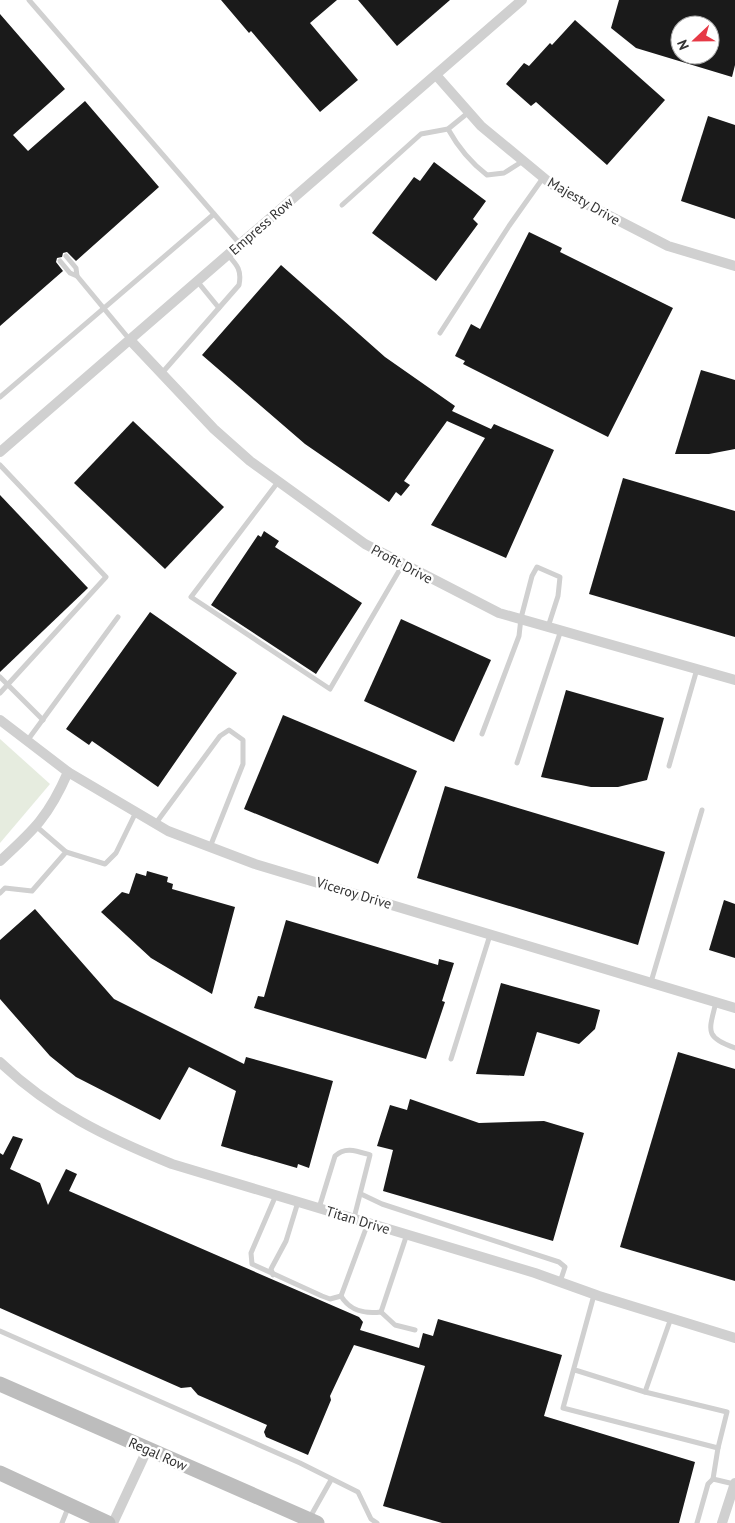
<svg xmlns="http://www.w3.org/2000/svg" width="735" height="1523" font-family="'PT Sans',sans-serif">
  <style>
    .green { fill: #e6ecdf }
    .building { fill: #1a1a1a; fill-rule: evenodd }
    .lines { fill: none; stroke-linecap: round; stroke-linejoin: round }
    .service { stroke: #d0d0d0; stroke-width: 5 }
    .minor { stroke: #d0d0d0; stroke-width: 10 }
    .secondary { stroke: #bdbdbd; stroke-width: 15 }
    .labels { text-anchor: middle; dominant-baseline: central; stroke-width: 5; stroke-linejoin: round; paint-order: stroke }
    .street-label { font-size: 14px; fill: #333; stroke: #fff }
  </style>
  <rect width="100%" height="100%" fill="#fff"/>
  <path class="green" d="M0 739 50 784 0 843Z"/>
  <g class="building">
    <path d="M221 0H337L310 23 358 80 320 112 251 31 249 33Z"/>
    <path d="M358 0H450L397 46Z"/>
    <path d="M619 0H735V65L732 77 636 48 611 28ZM680 25H710V55H680Z"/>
    <path d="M0 14 65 89 13 135 28 151 85 101 159 187 76 261 67 252 63 253 62 257 57 258 56 262 63 271 0 326Z"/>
    <path d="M575 20 665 100 607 165 536 102 531 106 506 84 524 63 529 66 550 43 552 45Z"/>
    <path d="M708 116 735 125V219L681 201Z"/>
    <path d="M434 162 486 201 473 219 478 224 436 281 372 233 414 177 420 181Z"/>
    <path d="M529 232 562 248 560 252 673 308 608 437 463 364 465 361 455 356 471 324 480 329Z"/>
    <path d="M281 265 385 357 455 406 452 411 491 429 494 424 554 450 506 558 431 525 485 438 447 421 404 481 410 485 401 496 396 492 389 502 305 444 202 355Z"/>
    <path d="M701 370 735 380V449L709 454H675Z"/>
    <path d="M133 421 224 507 165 569 74 483Z"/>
    <path d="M623 478 735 511V637L589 594Z"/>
    <path d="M0 495 88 588 0 672Z"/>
    <path d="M264 531 279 541 275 547 362 603 316 674 211 605 258 535 261 537Z"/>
    <path d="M150 612 237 673 158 787 92 741 89 745 66 729Z"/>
    <path d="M401 619 491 660 454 742 364 701Z"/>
    <path d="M566 690 664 718 647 780 618 787H591L541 777Z"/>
    <path d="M283 715 417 771 378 864 244 809Z"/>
    <path d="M445 786 665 852 638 945 417 878Z"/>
    <path d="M147 871 168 877 167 882 173 884 172 889 235 907 212 994 151 958 101 912 122 892 129 894 136 873 146 876Z"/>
    <path d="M724 900 735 904V958L709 950Z"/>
    <path d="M35 909 114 999 244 1064 246 1057 333 1081 309 1168 298 1164 297 1168 221 1146 236 1091 189 1067 160 1120 76 1077 50 1056 0 999V940Z"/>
    <path d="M286 920 438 965 439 959 454 963 442 1001 445 1002 426 1059 254 1008 258 996 264 997Z"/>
    <path d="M501 983 600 1010 595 1029 579 1044 537 1032 524 1076 476 1074Z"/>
    <path d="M678 1052 735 1069V1281L620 1247Z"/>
    <path d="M410 1099 479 1123 544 1121 584 1133 553 1241 383 1191 393 1150 377 1146 390 1105 407 1110Z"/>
    <path d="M13 1136 23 1139 10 1169 40 1183 48 1205 66 1169 77 1174 69 1191 359 1317 363 1322 360 1330 419 1348 423 1333 433 1336 438 1319 562 1355 544 1416 695 1462 679 1523H442L383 1506 425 1366 354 1345 330 1396 331 1400 308 1455 266 1437 264 1432 267 1425 198 1395 191 1387 181 1388 0 1308V1153L3 1155Z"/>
  </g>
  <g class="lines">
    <g class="service">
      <path d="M29 0 240 244"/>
      <path d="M448 129C458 147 470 162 487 175L504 173 523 161"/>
      <path d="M342 205 421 134 448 129 469 112"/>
      <path d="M66 256 76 268 77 276"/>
      <path d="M60 261 70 273 77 276 130 340"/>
      <path d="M197 281 219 308"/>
      <path d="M440 333 509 226 543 178"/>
      <path d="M162 373 239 285C242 270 237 265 228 255"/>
      <path d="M0 397 214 214"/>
      <path d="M0 465 106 577 0 693"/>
      <path d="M278 482 191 597 330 689 403 564"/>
      <path d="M0 677 43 720"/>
      <path d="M482 734 519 636 521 618 532 576 537 567 560 577 558 596 548 627"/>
      <path d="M27 741 118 617"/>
      <path d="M517 763 561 630"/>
      <path d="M669 766 697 669"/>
      <path d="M156 823 220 736 229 730 243 740V764L210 847"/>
      <path d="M66 852 105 864 116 853 136 812"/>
      <path d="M0 893 5 888 32 891 66 852 37 827"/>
      <path d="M651 982 702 810"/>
      <path d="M716 1002C709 1031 704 1037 735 1048"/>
      <path d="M451 1059 490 935"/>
      <path d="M361 1194 382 1204 559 1262 565 1267 560 1282"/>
      <path d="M276 1195 251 1253 252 1264 322 1296 330 1299 341 1296"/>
      <path d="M319 1208 335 1156C345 1146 357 1151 370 1155L354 1218"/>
      <path d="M273 1275 271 1269 286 1241 298 1202"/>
      <path d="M341 1296 368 1223"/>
      <path d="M341 1296C350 1311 364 1314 381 1312"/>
      <path d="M381 1312 407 1234"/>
      <path d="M381 1312 395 1325 415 1330"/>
      <path d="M0 1331 300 1463 358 1492 371 1519 377 1523"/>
      <path d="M575 1370 645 1392 727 1412 718 1448 563 1408 594 1295"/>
      <path d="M645 1392 671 1318"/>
      <path d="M713 1479 718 1448"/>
      <path d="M309 1519 331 1480"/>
      <path d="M62 1523 68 1508"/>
      <path d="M697 1523 708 1484 713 1479 734 1484"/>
    </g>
    <g class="minor">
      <path d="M436 75 481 126 550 183 569 195 668 246 735 266"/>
      <path d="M130 340 214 429 250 461 365 544 499 613 735 680"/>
      <path d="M0 452 522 0"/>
      <path d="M0 720 68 772 168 831 255 864 735 1008"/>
      <path d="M0 861C34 830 49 816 68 772"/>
      <path d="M0 1062C51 1111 108 1138 172 1164L535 1273 599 1296 735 1338"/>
      <path d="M113 1523 147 1450"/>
      <path d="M722 1523 735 1483"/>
    </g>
    <g class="secondary">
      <path d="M0 1384 317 1523"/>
      <path d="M0 1473 108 1523"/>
    </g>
  </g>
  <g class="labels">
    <g class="street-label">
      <text transform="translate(584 201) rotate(30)">Majesty Drive</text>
      <text transform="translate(261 226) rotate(-41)">Empress Row</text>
      <text transform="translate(402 564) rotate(28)">Profit Drive</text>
      <text transform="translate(354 893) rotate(17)">Viceroy Drive</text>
      <text transform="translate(358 1220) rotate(17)">Titan Drive</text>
      <text transform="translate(158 1454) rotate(24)">Regal Row</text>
    </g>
  </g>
  <g transform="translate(695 40) rotate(248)"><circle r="24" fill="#ffffff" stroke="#adadad"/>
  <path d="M0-4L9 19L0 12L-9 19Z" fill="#e63946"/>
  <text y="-8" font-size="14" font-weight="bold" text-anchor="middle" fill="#333333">N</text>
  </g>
</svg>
